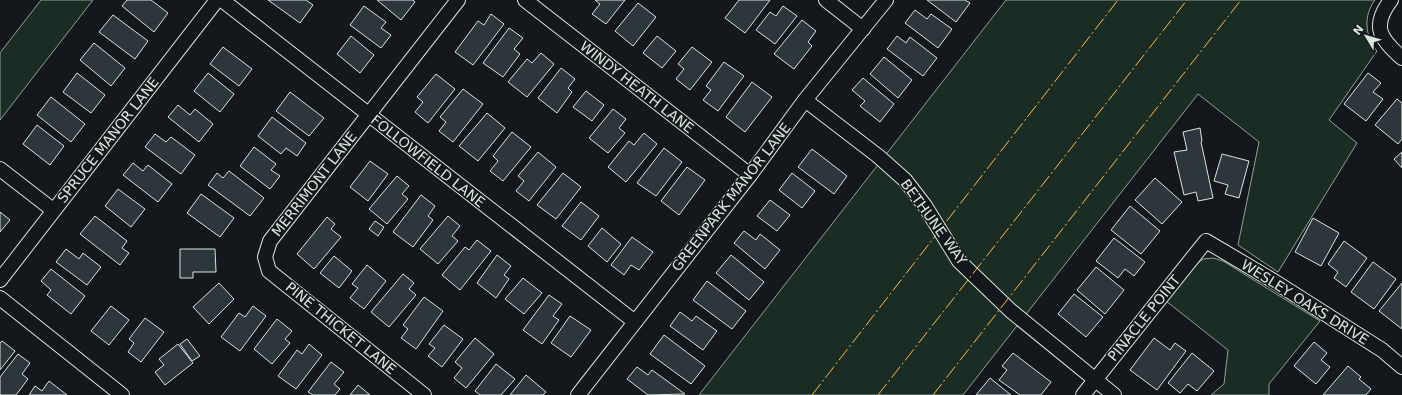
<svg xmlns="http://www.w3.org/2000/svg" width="1402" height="395" font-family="'DejaVu Sans',sans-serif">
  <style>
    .green { fill: #1a2d24; stroke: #939e99 }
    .building { fill: #2c363c; stroke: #d8e6dc }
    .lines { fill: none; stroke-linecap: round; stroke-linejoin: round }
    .street-casing { stroke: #d8e6dc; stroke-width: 16 }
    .street { stroke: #14181c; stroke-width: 14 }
    .power { stroke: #ffb74d; stroke-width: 1; stroke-dasharray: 14 3 2 3; stroke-linecap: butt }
    .labels { text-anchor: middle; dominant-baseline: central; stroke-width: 3; stroke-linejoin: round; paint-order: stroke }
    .street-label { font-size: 14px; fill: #d8e6dc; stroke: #14181c }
  </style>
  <rect width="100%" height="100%" fill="#14181c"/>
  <g class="green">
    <path d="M41 0H93L0 120V53Z"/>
    <path d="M1006 0H1375C1363 16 1365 36 1377 51L1329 120 1357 143 1278 272 1238 245 1259 142 1198 94 963 395H699Z"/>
    <path d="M1213 258 1223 261 1320 321 1269 384V395H1211L1224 384 1228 350 1166 301 1194 266 1203 259Z"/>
  </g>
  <g class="building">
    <path d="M127 0H151L168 13 154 32 122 6Z"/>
    <path d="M268 0H306L313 5 300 23Z"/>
    <path d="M377 0H413L415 2 401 20Z"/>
    <path d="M595 0H625L606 24 592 14 600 4Z"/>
    <path d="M739 0H770L745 33 725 18Z"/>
    <path d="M927 0H965L970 3 956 22Z"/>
    <path d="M638 3 656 17 633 46 615 31Z"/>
    <path d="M364 6 386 22 381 28 391 35 381 48 350 25Z"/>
    <path d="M783 6 797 16 775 44 756 30 770 12 776 16Z"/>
    <path d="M915 10 927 19 931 14 952 29 938 48 905 23Z"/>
    <path d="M491 14 504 24 473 65 455 52 478 21 484 25Z"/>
    <path d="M113 15 148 41 135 59 99 32Z"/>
    <path d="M802 20 816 31 808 42 812 46 794 69 774 54Z"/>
    <path d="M509 28 523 38 514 49 520 54 503 77 483 63Z"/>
    <path d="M351 36 374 55 360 73 337 54Z"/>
    <path d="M657 36 676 51 662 68 643 53Z"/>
    <path d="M897 36 906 43 910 37 937 58 923 76 887 49Z"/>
    <path d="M94 43 125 68 111 86 80 60Z"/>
    <path d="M223 47 252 69 239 86 210 64Z"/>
    <path d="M692 47 712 62 690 90 676 79 684 69 678 64Z"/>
    <path d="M541 53 554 64 527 97 508 82 527 59 532 63Z"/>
    <path d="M884 57 912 80 898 98 870 74Z"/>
    <path d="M724 62 744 76 718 111 703 100 711 90 706 86Z"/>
    <path d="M561 68 575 79 568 88 572 92 557 113 538 98Z"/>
    <path d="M77 73 105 95 91 113 63 92Z"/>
    <path d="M208 73 234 94 220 112 194 91Z"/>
    <path d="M1368 73 1381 83 1373 92 1383 99 1366 121 1344 104Z"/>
    <path d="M436 74 455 89 428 123 415 112 423 102 417 97Z"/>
    <path d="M863 78 894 104 880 122 860 106 865 101 852 90Z"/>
    <path d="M752 82 772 97 745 132 726 117Z"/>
    <path d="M463 89 483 104 453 142 439 131 446 122 440 117Z"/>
    <path d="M586 91 604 105 592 121 573 107Z"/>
    <path d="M290 92 324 118 309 136 276 111Z"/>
    <path d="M51 97 85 124 71 142 37 115Z"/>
    <path d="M1397 99 1402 103V139L1398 144 1375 125Z"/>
    <path d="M178 105 190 115 195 109 213 124 199 142 168 117Z"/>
    <path d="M613 109 626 119 619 128 625 133 608 153 589 138Z"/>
    <path d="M487 113 505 128 478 161 459 146Z"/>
    <path d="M272 117 306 143 297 156 286 148 281 154 258 136Z"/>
    <path d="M37 125 64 146 50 165 23 144Z"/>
    <path d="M1200 128 1202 141 1201 142 1213 198 1198 201 1196 192 1184 195 1174 152 1187 150 1183 132Z"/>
    <path d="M512 132 531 147 503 181 490 171 498 161 493 156Z"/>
    <path d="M644 133 657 144 626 182 608 167 629 141 634 145Z"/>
    <path d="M155 134 166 142 171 137 195 155 181 174 145 147Z"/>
    <path d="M254 147 276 164 271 170 280 176 270 189 240 166Z"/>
    <path d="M664 148 682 162 656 196 637 183Z"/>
    <path d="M812 149 847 176 834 194 798 167Z"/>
    <path d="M538 152 556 167 529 201 516 191 524 181 518 176Z"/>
    <path d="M1402 152V168L1394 159Z"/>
    <path d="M1222 154 1249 161 1239 198 1225 194 1228 185 1214 181Z"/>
    <path d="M370 161 388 174 368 201 350 187Z"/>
    <path d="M133 163 143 171 148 165 172 184 158 202 123 175Z"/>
    <path d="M687 167 705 180 679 215 661 201Z"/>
    <path d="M229 171 264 198 250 216 208 185 217 173 223 178Z"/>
    <path d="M563 173 581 187 556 219 537 205Z"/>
    <path d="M792 173 815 191 802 208 779 190Z"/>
    <path d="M397 176 409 186 402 194 408 199 387 224 369 209Z"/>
    <path d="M1155 178 1182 202 1162 224 1135 200Z"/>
    <path d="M118 189 145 209 131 227 105 206Z"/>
    <path d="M201 194 234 218 220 237 187 213Z"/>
    <path d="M421 195 435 206 428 216 433 220 413 247 393 232Z"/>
    <path d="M770 200 790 215 777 231 757 216Z"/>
    <path d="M581 202 599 216 581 240 562 226Z"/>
    <path d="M1130 206 1160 231 1141 254 1111 230Z"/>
    <path d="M0 212 10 220 0 232Z"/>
    <path d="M95 216 127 241 122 248 129 253 120 265 80 234Z"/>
    <path d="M448 216 460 226 452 236 458 241 438 264 420 249Z"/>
    <path d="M327 217 335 224 331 229 341 237 314 269 297 254Z"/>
    <path d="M1313 218 1339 233 1321 266 1295 252Z"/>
    <path d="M375 221 384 227 378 236 369 229Z"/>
    <path d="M602 228 621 244 607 262 588 246Z"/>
    <path d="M744 231 756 240 760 234 780 250 765 269 734 243Z"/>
    <path d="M632 237 653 252 639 270 631 265 624 275 611 265Z"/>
    <path d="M1114 238 1145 262 1134 276 1125 269 1118 278 1096 261Z"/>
    <path d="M477 240 491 251 460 290 442 275 465 247 469 250Z"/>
    <path d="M1344 241 1367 258 1346 287 1334 278 1338 272 1328 264Z"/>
    <path d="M66 249 79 259 83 253 101 267 87 285 56 262Z"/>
    <path d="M180 249H215L216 272H193V278H180Z"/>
    <path d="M497 255 511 266 504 275 509 279 496 298 477 283Z"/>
    <path d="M731 255 764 282 749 300 716 273Z"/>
    <path d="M334 256 352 271 339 288 320 273Z"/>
    <path d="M1373 262 1396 279 1374 309 1351 292Z"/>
    <path d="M367 265 386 281 364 309 350 298 358 288 352 284Z"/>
    <path d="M1096 267 1124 290 1105 314 1077 290Z"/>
    <path d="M51 269 85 296 71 314 47 295 51 290 41 281Z"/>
    <path d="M403 274 414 283 409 289 416 295 389 327 371 312Z"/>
    <path d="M523 278 542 293 524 314 505 299Z"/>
    <path d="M707 281 746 311 732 329 693 300Z"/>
    <path d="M219 283 234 299 209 324 193 307Z"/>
    <path d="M1402 283V329L1379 311Z"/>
    <path d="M1074 294 1103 317 1086 337 1058 314Z"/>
    <path d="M549 295 562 304 553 316 559 320 542 344 523 330Z"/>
    <path d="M424 297 443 311 416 349 401 338 408 329 403 325Z"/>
    <path d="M111 306 129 320 109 345 91 331Z"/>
    <path d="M253 306 266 316 240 351 221 337 239 313 245 317Z"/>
    <path d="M680 312 692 321 696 316 717 331 703 350 670 326Z"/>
    <path d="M570 316 591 330 571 357 551 343Z"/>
    <path d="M145 318 164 332 141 362 128 352 134 343 129 339Z"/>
    <path d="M277 319 292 331 285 339 290 343 272 364 254 349Z"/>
    <path d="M444 325 463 339 442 367 428 356 435 348 429 344Z"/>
    <path d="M664 335 705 366 691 384 650 354Z"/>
    <path d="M475 338 494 354 466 388 454 378 462 368 455 362Z"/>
    <path d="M1154 338 1170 350 1175 343 1186 351 1157 390 1130 370Z"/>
    <path d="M187 339 200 356 192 361 180 344Z"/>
    <path d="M2 341 15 351 0 370V343Z"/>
    <path d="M1314 342 1327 353 1321 360 1330 367 1316 384 1294 366Z"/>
    <path d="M178 344 193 363 165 385 155 372 164 365 159 359Z"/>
    <path d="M309 344 322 355 296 389 278 376 297 350 302 354Z"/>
    <path d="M1013 353 1051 382 1041 395H1020L999 380 1007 370 1002 366Z"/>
    <path d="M1192 353 1214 371 1197 391 1188 384 1180 393 1168 383Z"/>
    <path d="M18 354 30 363 22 374 28 379 16 395H0V377Z"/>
    <path d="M331 362 344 372 334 384 340 389 335 395H313L308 392Z"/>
    <path d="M496 364 515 379 501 395H480L475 391Z"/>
    <path d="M1348 366 1361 377 1359 379 1371 389 1366 395H1323Z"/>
    <path d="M637 367 648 375 652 370 685 394 648 395 627 379Z"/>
    <path d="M526 375 546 392 543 395H510Z"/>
    <path d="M990 378 1011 395H976Z"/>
    <path d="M49 381 67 395H29L35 386 42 391Z"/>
    <path d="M358 385 370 395H350Z"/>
  </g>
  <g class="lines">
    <g class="street-casing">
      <g id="street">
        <path d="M222 0 635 322"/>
        <path d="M525 0 750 175"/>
        <path d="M826 0 863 29"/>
        <path d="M1391 0C1371 26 1380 39 1402 58"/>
        <path d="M805 100 878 156 905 180 925 206 959 261 1011 311 1114 395"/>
        <path d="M0 169 53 210"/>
        <path d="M0 280 217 0"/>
        <path d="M0 298 122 395"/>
        <path d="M424 395 269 271 265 257 270 241 458 0"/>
        <path d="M578 395 750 175 805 100 886 0"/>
        <path d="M1083 395 1206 241 1272 280 1382 350 1402 367"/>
      </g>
    </g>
    <use href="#street" class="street"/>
    <g class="power">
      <path d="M812 395 1118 0"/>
      <path d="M878 395 1187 0"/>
      <path d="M933 395 1241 0"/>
    </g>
  </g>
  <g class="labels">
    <g class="street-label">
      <text transform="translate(637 87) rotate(38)">WINDY HEATH LANE</text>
      <text transform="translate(108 140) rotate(-52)">SPRUCE MANOR LANE</text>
      <text transform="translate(428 161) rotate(38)">FOLLOWFIELD LANE</text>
      <text transform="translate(314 184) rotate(-52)">MERRIMONT LANE</text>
      <text transform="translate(731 197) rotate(-52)">GREENPARK MANOR LANE</text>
      <text transform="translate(934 222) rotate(54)">BETHUNE WAY</text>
      <text transform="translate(1305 302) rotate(32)">WESLEY OAKS DRIVE</text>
      <text transform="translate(1144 318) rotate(-51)">PINACLE POINT</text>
      <text transform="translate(341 328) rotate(39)">PINE THICKET LANE</text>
    </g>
  </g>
  <g transform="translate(1366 36) rotate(308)" stroke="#14181c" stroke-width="3" paint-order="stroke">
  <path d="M0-3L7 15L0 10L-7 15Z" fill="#d8e6dc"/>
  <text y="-6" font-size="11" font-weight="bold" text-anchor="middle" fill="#d8e6dc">N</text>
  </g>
</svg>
